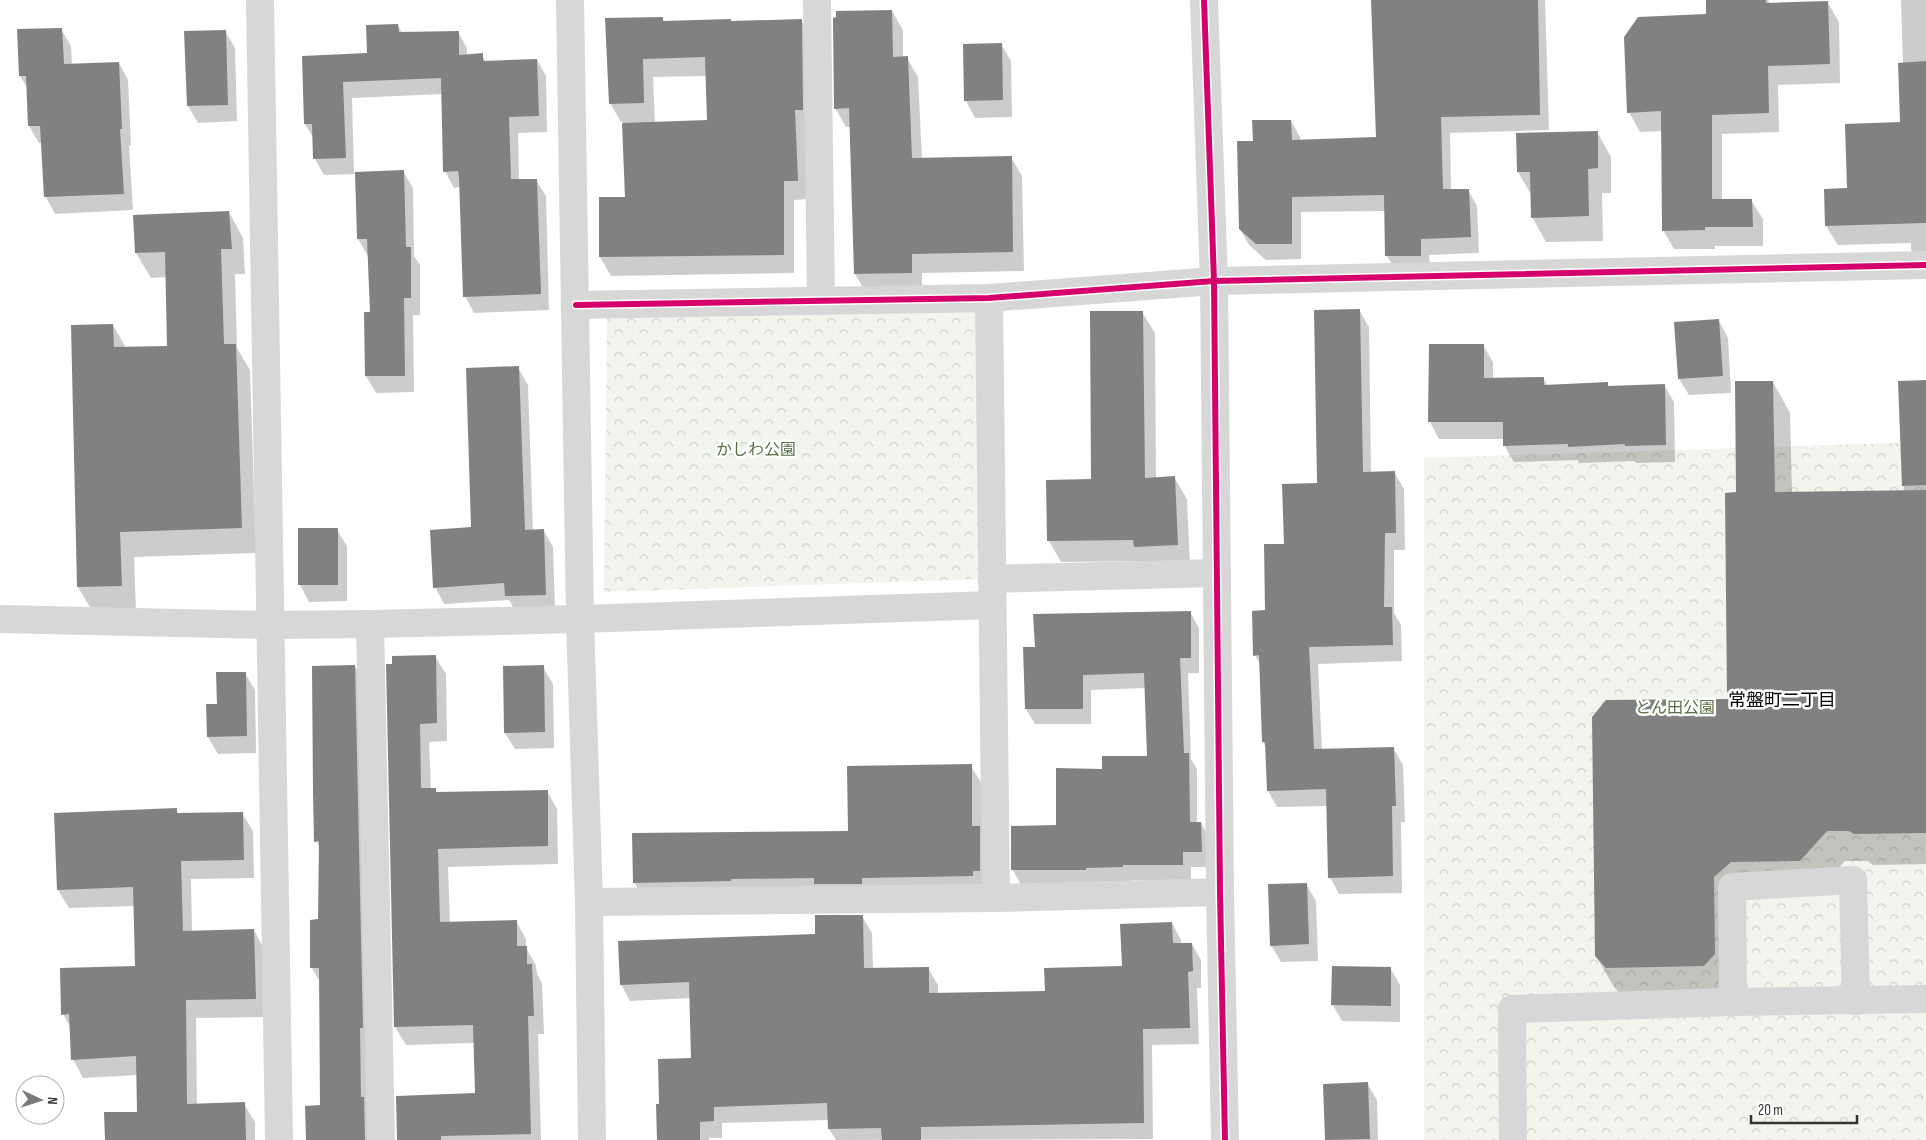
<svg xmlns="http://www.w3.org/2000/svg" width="1926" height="1140" font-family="'Sofia Sans Condensed','Noto Sans JP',sans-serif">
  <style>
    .forest { fill: url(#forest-crowns) }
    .shadow { fill: #0003; fill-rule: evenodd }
    .building { fill: #818181 }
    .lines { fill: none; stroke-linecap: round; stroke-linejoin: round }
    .minor { stroke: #d7d7d7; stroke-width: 28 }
    .cycleway-casing { stroke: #fff; stroke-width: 9 }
    .cycleway { stroke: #d6006c; stroke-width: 6 }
    .labels { text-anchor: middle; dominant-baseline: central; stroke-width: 5; stroke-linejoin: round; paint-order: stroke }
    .park-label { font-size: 16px; fill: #56703f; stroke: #fff }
    .neighbourhood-label { font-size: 18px; fill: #000; stroke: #fff }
  </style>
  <defs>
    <pattern id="forest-crowns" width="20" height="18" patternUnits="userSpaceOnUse" patternTransform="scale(1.25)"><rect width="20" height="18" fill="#f1f5ed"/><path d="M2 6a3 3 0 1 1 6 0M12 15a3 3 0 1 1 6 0" fill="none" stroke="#cfd2cc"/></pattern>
  </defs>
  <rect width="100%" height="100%" fill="#fff"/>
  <g class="forest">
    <path d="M977 311 983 579 604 592 607 317Z"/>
    <path d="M1926 442V1140H1424V458Z"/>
  </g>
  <g class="shadow">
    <path d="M1372 0H1545L1549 130 1450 133 1451 190H1468L1477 206 1479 253 1429 255 1430 272H1396L1387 256 1386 211 1301 212V259L1266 260 1249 245 1240 229 1254 142 1291 121 1300 137V141L1377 138Z"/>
    <path d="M1707 0H1768L1770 4 1828 3 1839 22 1840 83 1778 85 1779 132 1722 134V200H1751L1763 219V246H1715V249H1674L1663 230V131L1640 132 1629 112 1708 15Z"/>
    <path d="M1901 0H1926V268H1922L1911 249V243L1838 245 1826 226 1848 190 1902 124 1903 64Z"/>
    <path d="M892 11 903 30V58H907L918 77 922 159 1011 157 1022 176 1024 271 922 273V292L866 293 855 274 851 127H846L835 108Z"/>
    <path d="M662 18 664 22H732L801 20 812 39 808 199 794 200V273L611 276 600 257 626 198 623 122H621L610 103ZM706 76 708 122 655 123 653 77Z"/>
    <path d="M398 25 402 33 458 32 467 48V56L482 55 486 62 537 60 546 76 547 132 518 133 519 180H536L546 196 549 310 474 313 465 296 460 187 454 188 445 171 443 94 352 98 354 173 403 171 413 188 414 256 420 265V315H413L414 392 376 393 366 376 365 313H371L368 256 358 239 357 174 324 175 315 159 314 139 305 124 303 57 368 55Z"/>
    <path d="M61 29 71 46 72 65 119 63 128 80 131 145 129 146 133 210 55 214 46 197 43 142 39 143 29 126 28 89 20 76 18 31Z"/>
    <path d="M225 31 235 48 237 121 198 123 188 106 186 32Z"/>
    <path d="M1001 44 1011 61 1012 117 975 118 966 101Z"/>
    <path d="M1597 132 1611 157V193H1602L1603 241 1546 242 1532 217V196L1518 172Z"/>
    <path d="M229 212 243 238 245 274H235L237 348 250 370 256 553 134 557 136 611 93 612 78 587 113 325 126 348 169 347 167 277 151 278 136 253Z"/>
    <path d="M1359 310 1369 327 1371 473 1394 472 1404 489 1405 550H1394V613L1401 625 1402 661 1318 664 1322 750 1393 748 1403 765 1405 822H1401L1402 893 1339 894 1330 877 1328 806 1277 807 1268 791 1266 747 1263 742 1261 666 1255 655 1286 545 1318 484Z"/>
    <path d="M1142 312 1155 333 1156 478 1174 477 1187 499 1190 566 1147 568 1143 561 1061 562 1049 541 1092 481Z"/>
    <path d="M1719 321 1728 338 1731 393 1689 395 1679 379Z"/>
    <path d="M1483 345 1493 362V379L1543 378 1548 386 1607 384 1609 387 1664 385 1674 402 1675 462 1636 463 1634 461 1579 463 1577 460 1514 462 1504 445V439H1439L1430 422Z"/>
    <path d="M518 368 528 385 533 531H544L553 547 555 611 516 612 509 600 444 604 435 587 473 528Z"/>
    <path d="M1926 381V864L1873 865 1868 861H1845L1818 891 1749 892 1731 908 1722 997 1624 998 1614 987 1596 956 1728 700 1738 494 1773 382 1790 413 1792 493 1904 492 1899 382Z"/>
    <path d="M299 530H337L347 546V601L309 602 300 585Z"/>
    <path d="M1190 612 1199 628V673H1188L1191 759 1197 769V823H1201L1209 838 1210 867H1191V880H1131V882L1021 885 1013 870 1012 827H1057L1104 770 1149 757 1146 688 1091 690V724H1035L1026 709 1036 648Z"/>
    <path d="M435 656 446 674 447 741 429 742 431 789H435L438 793 547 791 557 809 558 864 448 867 450 923 516 921 526 939V948L536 965 537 974 542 983 544 1034H538L541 1140H398L476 1094 474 1043 406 1045 395 1027 388 665Z"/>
    <path d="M355 666 365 684 375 1140H308L321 1106V984L312 968 320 921V848L316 841Z"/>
    <path d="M543 667 553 684 554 748 515 749 505 733Z"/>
    <path d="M245 673 255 690 256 753 218 754 208 737 218 705Z"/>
    <path d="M971 766 982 784 983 889 645 901 634 882 849 832Z"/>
    <path d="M176 810 179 814 242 813 253 831 254 878 191 879 192 932 254 930 264 949 266 1017 196 1018 197 1105 244 1104 255 1122V1140H106L138 1113V1075L83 1078 73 1059 71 1028 63 1014 137 967 135 906 69 908 58 890Z"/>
    <path d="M1306 884 1316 901 1318 961 1281 962 1271 945Z"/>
    <path d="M862 916 872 933 873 969 928 968 938 985V994L1046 992 1123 968 1172 923 1181 940V944H1192L1201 960V988H1197L1199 1044 1152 1045 1153 1139 836 1140 829 1129V1120L722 1123V1138H709V1140H658L661 1105 692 1059 690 998 630 1001 621 984 816 935Z"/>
    <path d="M1390 968 1400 985V1022L1342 1021 1332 1004Z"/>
    <path d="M1367 1083 1377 1100 1378 1140H1326L1325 1085Z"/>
  </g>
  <g class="building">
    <path d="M1371 0H1538L1540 115 1441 117 1443 189H1469L1471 237 1421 239V256H1385L1384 195 1292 197V244H1256L1239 229 1237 141H1253L1252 120H1291L1292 140 1376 137Z"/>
    <path d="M1706 0H1766V3L1828 1 1830 64 1768 66 1769 113 1712 115V199H1752L1753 227H1705V230L1662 231 1661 111 1627 113 1624 37 1638 17 1706 14Z"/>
    <path d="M892 10 893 57 908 56 912 158 1012 156 1013 252 912 254V273L854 274 849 108 834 109 833 18 836 17V11Z"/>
    <path d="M663 17V21L731 19V21L802 19 803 110H795L798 181H784V255L599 257V197H625L622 123 707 120 705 57 643 59 644 103 609 104 605 18Z"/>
    <path d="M398 24 399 32 459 31V55L483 53V61L537 59 539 116 509 117 511 179H537L541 294 463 297 459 177 458 171 443 172 441 78 343 82 346 158 313 159 312 124H304L302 56 367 53 366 25Z"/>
    <path d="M62 28 64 64 119 62 122 129H120L124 194 44 197 40 126H28L26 76H19L17 29Z"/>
    <path d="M226 30 228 105 187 106 184 31Z"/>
    <path d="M1002 43 1003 100 964 101 963 44Z"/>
    <path d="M1926 61V223L1825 226 1824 189 1847 188 1845 124 1900 122 1898 63Z"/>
    <path d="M1598 131V168L1588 169 1589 216 1531 218 1530 172H1517L1516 133Z"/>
    <path d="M404 170 406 247H411V298H404L405 376H365L364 312H370L367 239H357L355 172Z"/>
    <path d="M229 211 232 249H221L224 344H236L242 528 120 532 122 586 77 587 71 325 113 324 114 347 167 346 165 252 135 253 133 215Z"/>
    <path d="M1360 309 1363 472 1395 471 1396 533H1385L1384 607H1392L1393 645 1309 647 1314 749 1394 747 1396 806H1392L1393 876 1328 878 1326 789 1267 791 1265 742H1262L1259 655 1253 656 1252 611 1265 610 1264 544H1284L1282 484 1317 483 1314 310Z"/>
    <path d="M1090 311H1143L1145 478 1175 476 1178 545 1134 547 1133 540 1047 541 1046 480 1091 479Z"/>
    <path d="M1719 319 1723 376 1678 379 1674 322Z"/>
    <path d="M1429 344H1484V378L1544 377V385L1608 382V386L1665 384 1666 445 1625 446V444L1568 447V444L1503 446V422H1428Z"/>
    <path d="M519 366 525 530 544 529 546 595 505 596 504 583 433 588 430 530 471 527 466 368Z"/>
    <path d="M1926 380V485L1902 486 1898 381Z"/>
    <path d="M1735 381H1773L1775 492 1926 490V833L1854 834 1849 831H1827L1800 861 1731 862 1714 877 1715 954 1704 966 1606 968 1595 956 1592 717 1606 700 1727 699 1725 493 1736 492Z"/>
    <rect x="298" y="528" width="40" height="57"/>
    <path d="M1191 611V658H1180L1184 753H1189L1190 822H1201L1202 852H1183V865H1123V867L1086 868V870H1011V826L1056 825V768L1102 769V756H1147L1144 673 1083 675V709H1025L1023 647H1035L1033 614Z"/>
    <path d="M436 655 437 723 420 724 421 788H436V792L548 790V846L438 849 440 922 517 920V946H527V964H532L534 1016H528L531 1134 441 1136V1140H397L396 1096 475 1093 473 1025 394 1027 386 664H392V656Z"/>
    <path d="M355 665 363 1028H360L361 1097H364L365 1140H306L305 1106 320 1105 319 968H310V920L318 919 319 841 314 842 313 791 312 666Z"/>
    <path d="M544 665 545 732 504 733 503 666Z"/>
    <path d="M216 672H246L247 736 207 737 206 704H217Z"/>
    <path d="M972 764V826H980V871H973V876L862 878V884H814V878L731 879V881L633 883 632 833 848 831 847 766Z"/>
    <path d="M177 808V813L243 812 244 860 181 861 183 931 254 929 256 999 186 1000 187 1104 245 1102 246 1140H105L104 1112H137L136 1056 71 1060 69 1014 61 1015 60 968 135 966 133 887 57 890 54 813Z"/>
    <path d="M1307 883 1309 944 1270 946 1268 884Z"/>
    <path d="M815 915H863L864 968 929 967V993L1045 991 1044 968 1122 966 1120 924 1172 922 1173 943H1192L1193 971 1188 972 1190 1028 1143 1029 1144 1123 921 1127V1140H882L881 1128 828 1129 827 1103 714 1107V1121L700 1122V1140H657L656 1104H659L658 1059 691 1058 689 982 620 985 618 941 815 934Z"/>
    <path d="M1332 966 1391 967V1006L1331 1005Z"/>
    <path d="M1368 1082 1370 1139 1325 1140 1323 1084Z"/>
  </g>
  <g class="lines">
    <g class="minor">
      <path d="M260 0 279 1140"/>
      <path d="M570 0 580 619 589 902 592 1140"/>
      <path d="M817 0 821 301"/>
      <path d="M1204 0 1214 281 1220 892 1225 1140"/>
      <path d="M989 298 996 898"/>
      <path d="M576 305 989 298 1214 281 1926 265"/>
      <path d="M992 579 1217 573"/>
      <path d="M0 619 270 625 370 624 580 619 992 605"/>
      <path d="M370 624 381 1140"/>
      <path d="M589 902 996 898 1220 892"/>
      <path d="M1733 1002 1732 887 1853 880 1856 1001"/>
      <path d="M1513 1140 1512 1009 1733 1002 1926 999"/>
    </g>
    <g class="cycleway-casing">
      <g id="cycleway">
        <path d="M1204 0 1214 281 1220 892 1225 1140"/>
        <path d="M576 305 989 298 1214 281 1926 265"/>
      </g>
    </g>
    <use href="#cycleway" class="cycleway"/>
  </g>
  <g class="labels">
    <g class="park-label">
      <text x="756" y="450">かしわ公園</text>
      <text x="1675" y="708">とん田公園</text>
    </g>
    <g class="neighbourhood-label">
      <text x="1782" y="700">常盤町二丁目</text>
    </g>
  </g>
  <g transform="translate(40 1100) rotate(94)"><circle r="24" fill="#ffffff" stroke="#adadad"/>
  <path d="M0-4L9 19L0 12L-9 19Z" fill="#7a7a7a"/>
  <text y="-8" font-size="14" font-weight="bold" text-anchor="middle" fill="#333333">N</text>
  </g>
  <path d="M1751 1115v8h106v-8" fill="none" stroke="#333333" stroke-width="2.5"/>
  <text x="1758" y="1115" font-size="15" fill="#333333" stroke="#ffffff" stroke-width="4" paint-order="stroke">20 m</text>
</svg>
